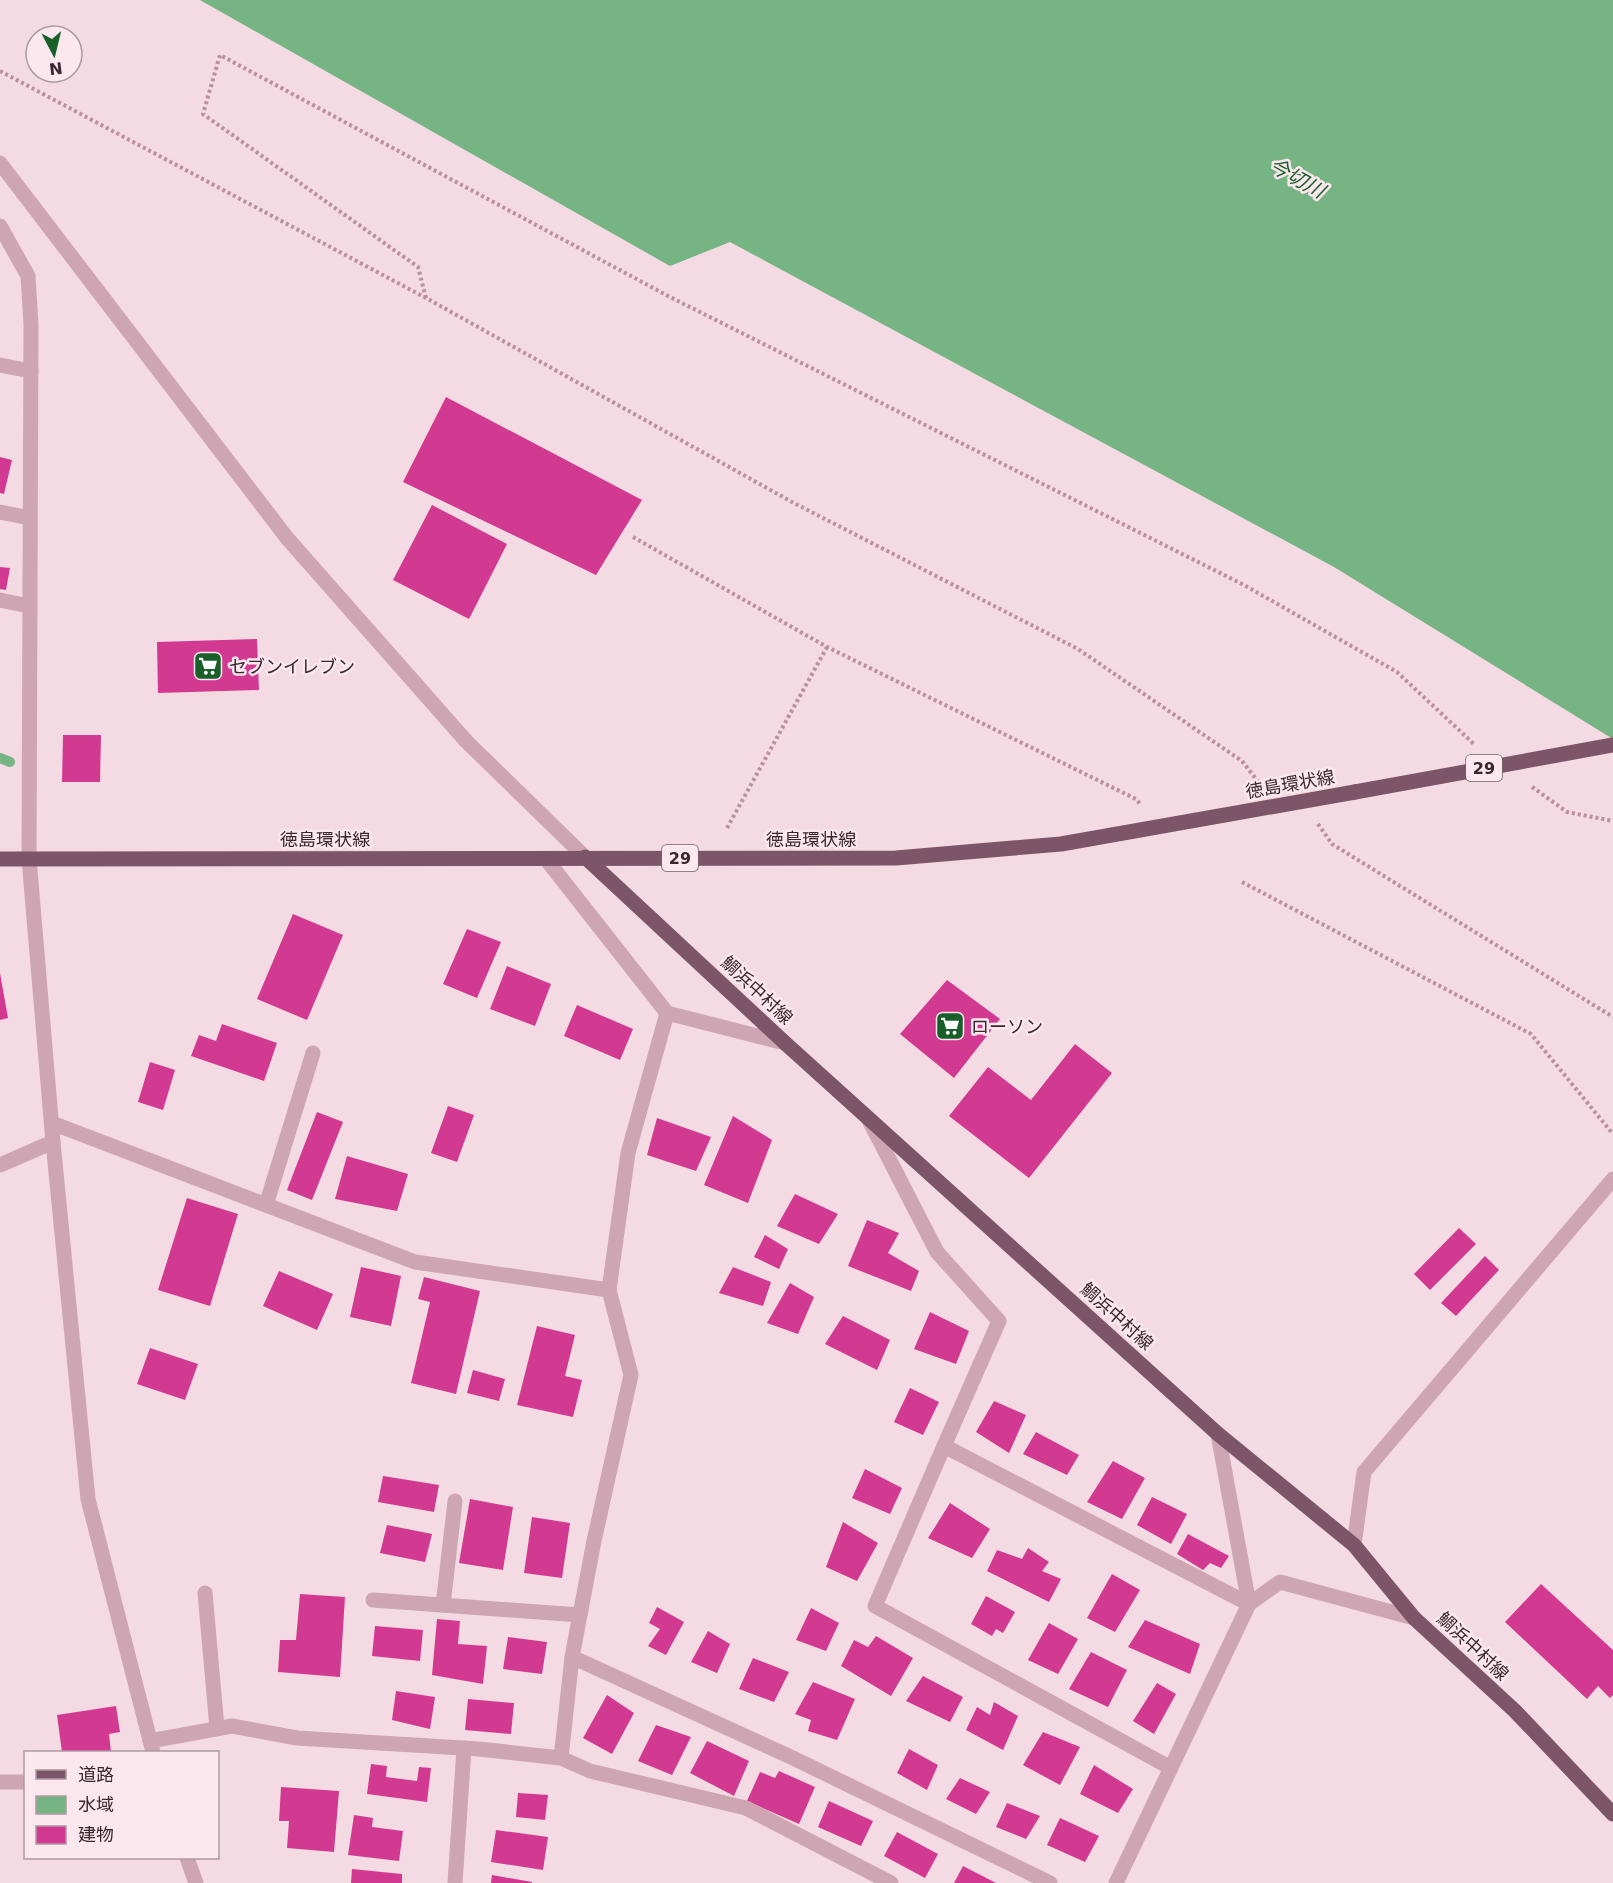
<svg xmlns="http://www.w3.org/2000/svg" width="1613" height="1883" font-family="'DejaVu Sans','Noto Sans JP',sans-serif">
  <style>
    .water { fill: #76b484 }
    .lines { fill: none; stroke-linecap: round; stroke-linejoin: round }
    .stream { stroke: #76b484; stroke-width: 10 }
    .building { fill: #d23a91 }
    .path { stroke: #ba8f9f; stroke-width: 4; stroke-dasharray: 3 3; stroke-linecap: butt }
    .minor { stroke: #cea5b3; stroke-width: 15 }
    .major { stroke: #7c5668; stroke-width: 15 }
    .major-bridge { stroke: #7c5668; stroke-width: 15 }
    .labels { text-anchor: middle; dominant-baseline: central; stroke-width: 5; stroke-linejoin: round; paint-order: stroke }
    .shield { fill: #fbe7ed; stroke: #736169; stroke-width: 1.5 }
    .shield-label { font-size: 16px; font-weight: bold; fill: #392730 }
    .poi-label { font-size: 18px; fill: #392730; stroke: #fbe7ed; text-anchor: start }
    .street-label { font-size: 18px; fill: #392730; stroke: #fbe7ed }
    .water-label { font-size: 20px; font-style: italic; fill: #185f2a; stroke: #fbe7ed }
  </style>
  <rect width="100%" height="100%" fill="#f4dae2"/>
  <path class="water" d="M200 0H1613V739L1334 567 730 242 670 266Z"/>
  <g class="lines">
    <path class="stream" d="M0 758 10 762"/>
  </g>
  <g class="building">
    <path d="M446 397 642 500 596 575 403 482Z"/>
    <path d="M0 457 12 460 4 494 0 493Z"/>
    <path d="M432 505 507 544 469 619 393 580Z"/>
    <path d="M0 567 10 568 6 590 0 589Z"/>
    <path d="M257 639 259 690 158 693 157 642Z"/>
    <path d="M63 735H101L100 782H62Z"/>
    <path d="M293 914 343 935 307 1020 257 999Z"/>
    <path d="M467 929 501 942 477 998 443 984Z"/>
    <path d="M507 966 551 984 535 1026 490 1009Z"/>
    <path d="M0 973 8 1018 0 1020Z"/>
    <path d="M947 980 1000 1019 954 1078 900 1034Z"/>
    <path d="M577 1005 633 1029 620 1060 564 1036Z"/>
    <path d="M222 1024 277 1043 264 1081 191 1056 199 1035 216 1041Z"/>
    <path d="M1075 1044 1112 1073 1029 1178 949 1116 988 1067 1031 1100Z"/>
    <path d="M150 1062 175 1070 163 1110 138 1102Z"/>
    <path d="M448 1106 474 1115 457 1162 431 1153Z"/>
    <path d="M317 1112 343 1122 312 1200 287 1190Z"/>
    <path d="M733 1116 772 1140 748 1203 704 1185Z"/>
    <path d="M657 1118 711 1137 696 1171 647 1155Z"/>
    <path d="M347 1156 408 1174 397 1211 335 1199Z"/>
    <path d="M795 1194 838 1214 819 1244 777 1226Z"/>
    <path d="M187 1198 238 1214 210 1306 158 1290Z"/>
    <path d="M867 1220 899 1233 888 1253 919 1271 911 1291 848 1266Z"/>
    <path d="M1459 1228 1476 1244 1430 1290 1414 1274Z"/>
    <path d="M765 1235 788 1249 779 1269 754 1257Z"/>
    <path d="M1485 1256 1499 1270 1456 1316 1441 1303Z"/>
    <path d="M361 1267 401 1276 391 1326 350 1317Z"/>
    <path d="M733 1267 771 1282 763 1306 719 1293Z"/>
    <path d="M279 1271 333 1294 317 1330 263 1306Z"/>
    <path d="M424 1277 480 1291 456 1394 411 1383 430 1302 418 1299Z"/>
    <path d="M790 1283 814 1297 798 1334 767 1323Z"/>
    <path d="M930 1312 969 1331 956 1364 914 1349Z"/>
    <path d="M843 1316 890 1340 877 1370 825 1344Z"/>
    <path d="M537 1326 575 1335 565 1376 582 1380 573 1417 517 1405Z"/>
    <path d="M150 1348 198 1364 185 1400 137 1384Z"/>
    <path d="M473 1370 505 1379 499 1401 467 1393Z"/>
    <path d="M910 1388 939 1402 923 1435 894 1422Z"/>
    <path d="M994 1401 1026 1415 1009 1453 976 1432Z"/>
    <path d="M1036 1432 1079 1455 1067 1475 1023 1454Z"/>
    <path d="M1113 1461 1145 1478 1122 1519 1087 1502Z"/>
    <path d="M865 1469 902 1488 890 1514 852 1498Z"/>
    <path d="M383 1476 439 1485 434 1512 378 1502Z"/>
    <path d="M1152 1497 1187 1514 1171 1544 1137 1525Z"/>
    <path d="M470 1499 513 1507 503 1570 459 1563Z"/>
    <path d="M950 1503 990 1529 972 1558 928 1538Z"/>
    <path d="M532 1517 570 1523 562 1578 524 1573Z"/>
    <path d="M843 1522 878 1543 857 1581 826 1567Z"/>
    <path d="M387 1525 432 1534 425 1562 380 1553Z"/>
    <path d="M1188 1534 1229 1556 1221 1568 1210 1563 1203 1570 1177 1554Z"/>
    <path d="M1028 1548 1049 1562 1042 1571 1061 1579 1049 1602 987 1571 997 1550 1022 1559Z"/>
    <path d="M1112 1574 1140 1590 1115 1632 1087 1618Z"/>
    <path d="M1541 1584 1613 1650V1695L1610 1698 1598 1686 1587 1699 1505 1622Z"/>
    <path d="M300 1594 345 1597 340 1677 278 1672 280 1640H296Z"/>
    <path d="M986 1596 1015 1612 1003 1633 996 1629 992 1636 971 1624Z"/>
    <path d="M657 1607 684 1622 666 1655 648 1646 660 1629 649 1623Z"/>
    <path d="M811 1608 839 1623 826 1651 796 1640Z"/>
    <path d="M437 1619 460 1621 458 1644 487 1646 483 1684 432 1675Z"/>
    <path d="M1145 1620 1200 1644 1190 1674 1128 1647Z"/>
    <path d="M1049 1623 1078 1639 1058 1674 1028 1660Z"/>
    <path d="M375 1626 423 1630 420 1661 372 1656Z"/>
    <path d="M708 1631 730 1644 717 1673 691 1662Z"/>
    <path d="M876 1636 913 1658 891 1696 841 1666 854 1640 868 1647Z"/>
    <path d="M508 1637 547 1642 542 1674 503 1669Z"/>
    <path d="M1091 1652 1127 1670 1108 1707 1069 1689Z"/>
    <path d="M753 1658 789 1672 774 1702 739 1689Z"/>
    <path d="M923 1676 963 1697 950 1722 906 1701Z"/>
    <path d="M813 1682 855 1699 837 1740 808 1731 811 1720 795 1714Z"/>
    <path d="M1157 1683 1176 1694 1154 1734 1133 1721Z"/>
    <path d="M396 1691 435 1697 430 1729 392 1720Z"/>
    <path d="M607 1695 634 1713 612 1754 583 1738Z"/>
    <path d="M468 1699 514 1703 511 1734 465 1730Z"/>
    <path d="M994 1702 1018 1716 1003 1750 966 1730 977 1707 990 1715Z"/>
    <path d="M116 1706 120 1732 109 1734 111 1752H62L57 1715Z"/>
    <path d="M656 1725 691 1737 672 1775 638 1761Z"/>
    <path d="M1043 1732 1080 1747 1060 1785 1023 1765Z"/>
    <path d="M707 1741 749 1761 734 1796 690 1773Z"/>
    <path d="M909 1749 938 1765 927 1790 897 1773Z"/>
    <path d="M371 1764 387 1766 386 1777 417 1781 419 1767 431 1768 427 1802 367 1794Z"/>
    <path d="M1094 1765 1133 1789 1118 1813 1080 1794Z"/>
    <path d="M779 1771 815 1787 799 1824 747 1801 760 1772 775 1778Z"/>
    <path d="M960 1778 990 1792 976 1814 946 1799Z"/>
    <path d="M281 1787 339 1791 334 1852 287 1848 289 1821H279Z"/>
    <path d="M518 1793 548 1795 545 1820 516 1817Z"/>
    <path d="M829 1801 873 1821 861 1846 818 1827Z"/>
    <path d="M1007 1803 1040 1816 1026 1839 996 1827Z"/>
    <path d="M354 1815 373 1818 372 1827 403 1831 399 1861 348 1855Z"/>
    <path d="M1060 1818 1099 1836 1085 1862 1047 1845Z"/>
    <path d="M496 1830 548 1837 543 1870 491 1862Z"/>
    <path d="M897 1832 938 1854 925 1878 884 1856Z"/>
    <path d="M963 1866 996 1883H954Z"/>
    <path d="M352 1869 402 1874V1883H351Z"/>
    <path d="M492 1875 532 1882V1883H491Z"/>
  </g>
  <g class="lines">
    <g class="path">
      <path d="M0 71 426 298 792 502 1078 649 1242 761 1260 784"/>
      <path d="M426 298 418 267 203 114 220 55 670 297 1244 585 1397 672 1475 745"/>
      <path d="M633 537 827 647 1136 799 1141 805"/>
      <path d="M1532 787 1567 812 1613 821"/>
      <path d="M1318 824 1332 844 1613 1017"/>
      <path d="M727 828 827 647"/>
      <path d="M1242 882 1531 1034 1613 1134"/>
    </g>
    <g class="minor">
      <path d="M0 163 287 538 466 741 585 857"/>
      <path d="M0 226 28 276 31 325 29 859 53 1142 88 1499 153 1752"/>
      <path d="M0 365 31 371"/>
      <path d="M0 512 30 518"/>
      <path d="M0 600 29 606"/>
      <path d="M546 859 667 1013"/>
      <path d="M869 1120 937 1252 999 1321 944 1446"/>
      <path d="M52 1123 415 1262 609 1290"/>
      <path d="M0 1165 53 1142"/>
      <path d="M266 1205 313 1053"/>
      <path d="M1354 1545 1364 1472 1613 1179"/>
      <path d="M205 1593 217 1728"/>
      <path d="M373 1600 580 1615"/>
      <path d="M443 1605 455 1501"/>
      <path d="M572 1657 793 1758 1050 1883"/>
      <path d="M150 1741 232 1726 297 1738 479 1749 561 1758 572 1657 594 1541 631 1375 609 1290 628 1153 667 1013 785 1043"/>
      <path d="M561 1758 590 1771 746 1808 891 1883"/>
      <path d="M1171 1768 875 1606 944 1446 1249 1604 1280 1582 1414 1618"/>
      <path d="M0 1782H26"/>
      <path d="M187 1858 196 1883"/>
      <path d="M455 1883 464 1748"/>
      <path d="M1116 1883 1249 1604 1218 1434"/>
    </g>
    <g class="major">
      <path d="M585 857 785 1043 1218 1434 1354 1545 1414 1618 1515 1711 1613 1814"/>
      <path d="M0 859 896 858 1061 844 1355 792"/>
    </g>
    <path class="major-bridge" d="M1355 792 1613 745"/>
  </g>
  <defs>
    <g id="supermarket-square" transform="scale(1.5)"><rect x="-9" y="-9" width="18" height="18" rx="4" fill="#185f2a" stroke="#fbe7ed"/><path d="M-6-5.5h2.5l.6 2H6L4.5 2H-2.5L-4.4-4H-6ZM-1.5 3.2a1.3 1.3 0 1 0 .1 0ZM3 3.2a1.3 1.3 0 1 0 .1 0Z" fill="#fff"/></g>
  </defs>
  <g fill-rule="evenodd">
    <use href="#supermarket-square" x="208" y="666"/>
    <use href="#supermarket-square" x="950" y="1026"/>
  </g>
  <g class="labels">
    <g class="shield">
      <rect x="1466" y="755" width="36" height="26" rx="4.5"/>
      <rect x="662" y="845" width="36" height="26" rx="4.5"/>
    </g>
    <g class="shield-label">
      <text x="1484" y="768">29</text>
      <text x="680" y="858">29</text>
    </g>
    <g class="poi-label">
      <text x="229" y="666">セブンイレブン</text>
      <text x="971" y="1026">ローソン</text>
    </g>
    <g class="street-label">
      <text transform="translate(1290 784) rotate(-10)">徳島環状線</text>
      <text x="325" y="839">徳島環状線</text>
      <text x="811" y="839">徳島環状線</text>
      <text transform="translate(757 990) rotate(43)">鯛浜中村線</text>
      <text transform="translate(1117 1316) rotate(42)">鯛浜中村線</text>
      <text transform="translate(1473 1646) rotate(43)">鯛浜中村線</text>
    </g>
    <g class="water-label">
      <text transform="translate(1297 178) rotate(29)">今切川</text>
    </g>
  </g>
  <rect x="24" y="1751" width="195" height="108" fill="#fbe7ed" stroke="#ad9aa1" stroke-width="1.5"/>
  <rect x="36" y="1770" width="30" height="9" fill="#7c5668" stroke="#ad9aa1" stroke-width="1.5"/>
  <text x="78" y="1781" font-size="18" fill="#392730">道路</text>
  <rect x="36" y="1796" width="30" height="18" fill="#76b484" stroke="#ad9aa1" stroke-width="1.5"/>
  <text x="78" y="1811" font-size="18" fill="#392730">水域</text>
  <rect x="36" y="1826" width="30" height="18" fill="#d23a91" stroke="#ad9aa1" stroke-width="1.5"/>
  <text x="78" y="1841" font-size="18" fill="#392730">建物</text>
  <g transform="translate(54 54) rotate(173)"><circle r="28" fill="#fbe7ed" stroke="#ad9aa1" stroke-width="1.5"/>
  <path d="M0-4.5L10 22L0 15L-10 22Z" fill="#185f2a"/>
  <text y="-9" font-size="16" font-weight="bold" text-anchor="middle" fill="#392730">N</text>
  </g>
</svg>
